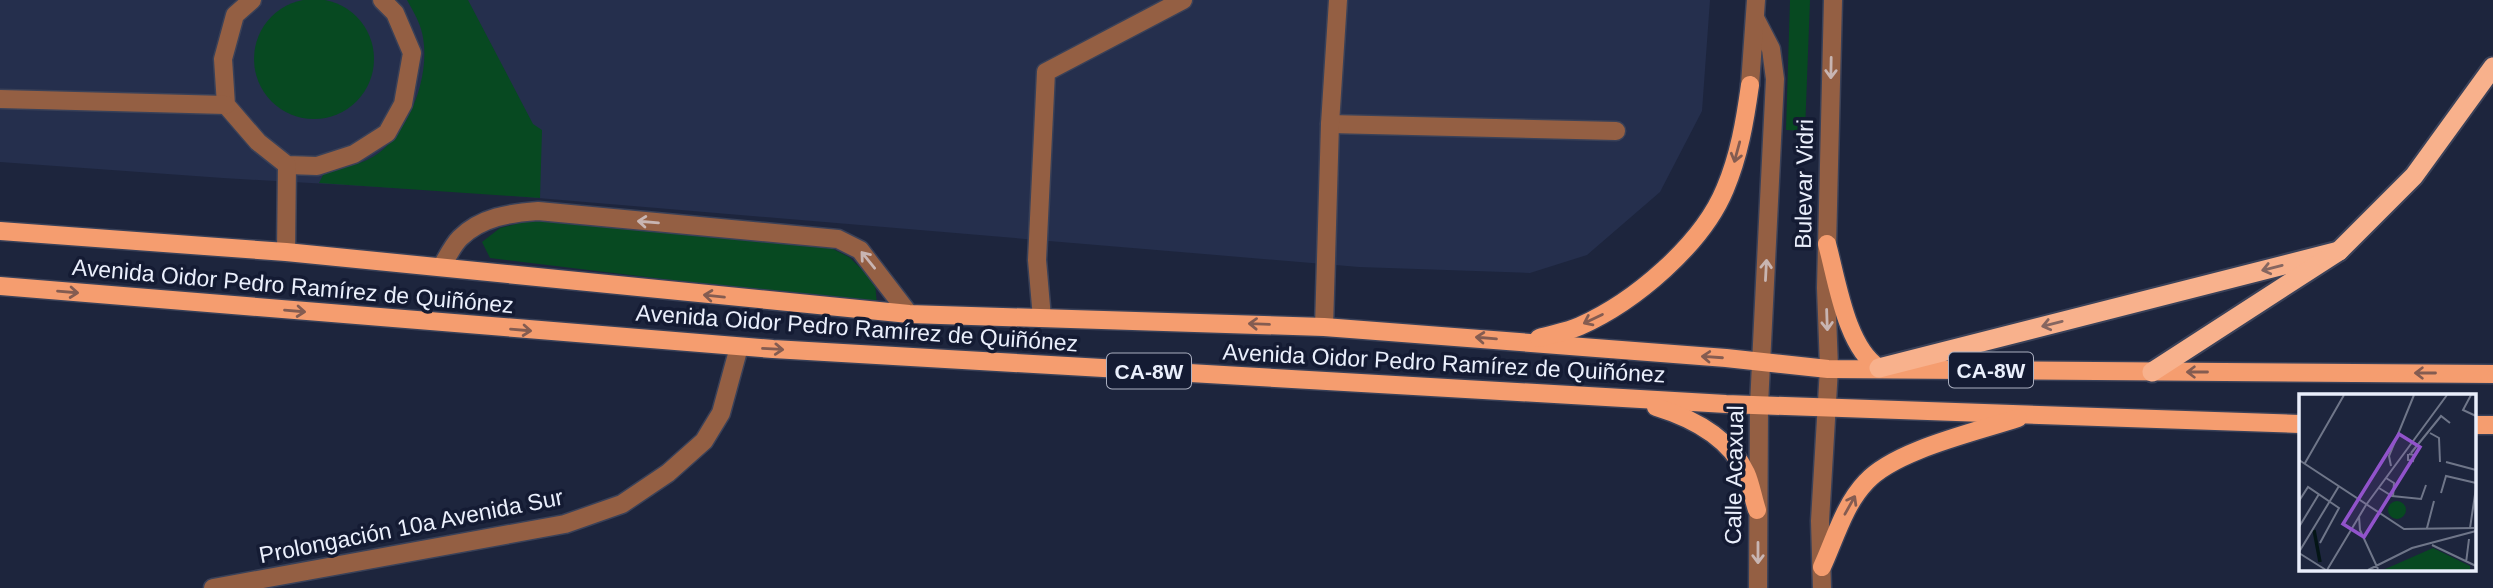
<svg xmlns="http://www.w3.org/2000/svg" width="2493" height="588" font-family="Helvetica,sans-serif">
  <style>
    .built { fill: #252f4d }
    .green { fill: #074921 }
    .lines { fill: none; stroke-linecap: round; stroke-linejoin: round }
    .service-casing { stroke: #3a4158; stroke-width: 21 }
    .minor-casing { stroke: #3a4158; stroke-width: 21 }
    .primary-casing { stroke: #3a4158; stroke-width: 21 }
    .trunk-casing { stroke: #3a4158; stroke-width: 23 }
    .service { stroke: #945f43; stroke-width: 18 }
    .minor { stroke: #945f43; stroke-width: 18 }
    .primary { stroke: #f59d6f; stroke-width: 18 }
    .trunk { stroke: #f8b18c; stroke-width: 19 }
    .oneway { stroke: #c8b5b2 }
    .oneway2 { stroke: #845c51 }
    .oneway3 { stroke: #866660 }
    .labels { text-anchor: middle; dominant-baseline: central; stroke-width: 7; stroke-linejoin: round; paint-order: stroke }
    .shield { fill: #141b33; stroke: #aaafc0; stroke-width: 2 }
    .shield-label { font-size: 21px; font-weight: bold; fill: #eaeffc }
    .street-label { font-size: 23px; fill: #eaeffc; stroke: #141b33 }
    .inset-river { fill: none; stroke: #041516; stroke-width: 3.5 }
    .inset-road { fill: none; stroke: #6f7689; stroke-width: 2 }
    .view { fill: #9153cb; fill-opacity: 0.15; stroke: #9153cb; stroke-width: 3.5 }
    .inset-edge { fill: none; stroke: #eaeffc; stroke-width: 3.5 }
  </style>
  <rect width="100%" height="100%" fill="#1d253d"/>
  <path class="built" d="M0 0H1710L1702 111 1660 192 1587 255 1530 273 1359 267 467 192 223 178 0 162Z"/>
  <g class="green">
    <circle cx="314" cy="59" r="60"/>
    <path d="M407 0H468L533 124 542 130 540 198 319 183 325 171C338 168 355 166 367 160 408 141 434 72 421 29 418 19 412 9 407 0Z"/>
    <path d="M1790 0H1810L1805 131 1786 130Z"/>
    <path d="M536 219 829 247 849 257 875 282 877 305 490 258 482 242 500 228Z"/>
  </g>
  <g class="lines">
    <g class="service-casing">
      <g id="service">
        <path d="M252 0 235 15 223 59 226 105 258 142 287 165 317 166 354 154 387 133 403 104 412 53 395 13 382 0"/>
        <path d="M0 99 226 105"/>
        <path d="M1330 124 1616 131"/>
        <path d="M286 252 287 165"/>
        <path d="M1042 318 1037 260 1046 72 1183 0"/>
        <path d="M1324 327 1330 124 1338 0"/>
      </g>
    </g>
    <g class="minor-casing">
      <g id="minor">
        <path d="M1756 20 1771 49 1775 79 1759 405 1758 588"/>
        <path d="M1750 85 1756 0"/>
        <path d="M442 266C447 257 453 245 460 238 481 217 510 213 538 211L838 239 860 250 909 314"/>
        <path d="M213 588 565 524 622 504 668 473 704 441 721 413 739 347"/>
        <path d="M1822 588 1820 521 1829 368 1826 288 1833 0"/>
      </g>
    </g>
    <g class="primary-casing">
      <g id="primary">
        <path d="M0 231 286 252 909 314 1324 327 1726 358 1828 369 2493 374"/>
        <path d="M1827 244C1837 280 1846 347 1879 368"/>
        <path d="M0 286 773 349 1726 404 2300 424"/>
        <path d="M1539 338C1552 334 1567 332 1580 326 1634 302 1702 245 1725 189 1739 156 1745 121 1750 85"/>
        <path d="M1656 407C1692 418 1729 437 1746 473 1751 484 1753 498 1757 510"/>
        <path d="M2474 425H2493"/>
        <path d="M1822 567C1835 539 1844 505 1866 482 1895 450 1976 432 2018 418"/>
      </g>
    </g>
    <g class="trunk-casing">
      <g id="trunk">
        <path d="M1879 368 2339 251"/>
        <path d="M2152 372 2339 251 2414 176 2493 67"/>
      </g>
    </g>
    <use href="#service" class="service"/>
    <use href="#minor" class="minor"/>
    <use href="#primary" class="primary"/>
    <use href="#trunk" class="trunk"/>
  </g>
  <defs><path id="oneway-shaft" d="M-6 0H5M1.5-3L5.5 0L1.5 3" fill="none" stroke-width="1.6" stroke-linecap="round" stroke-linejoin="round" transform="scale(1.75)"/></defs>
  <g class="oneway">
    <use href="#oneway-shaft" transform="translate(1831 68) rotate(91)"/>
    <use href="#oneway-shaft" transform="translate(648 222) rotate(-175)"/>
    <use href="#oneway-shaft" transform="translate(868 260) rotate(-129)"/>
    <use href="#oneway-shaft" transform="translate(1766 270) rotate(-87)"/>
    <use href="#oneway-shaft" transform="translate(1827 320) rotate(88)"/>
    <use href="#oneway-shaft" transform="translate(1758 553) rotate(90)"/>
  </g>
  <g class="oneway2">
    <use href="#oneway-shaft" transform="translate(1737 152) rotate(105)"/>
    <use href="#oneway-shaft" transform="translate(68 292) rotate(5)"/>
    <use href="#oneway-shaft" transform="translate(714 296) rotate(-174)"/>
    <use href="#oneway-shaft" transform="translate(295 311) rotate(5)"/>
    <use href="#oneway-shaft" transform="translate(1593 319) rotate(154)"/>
    <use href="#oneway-shaft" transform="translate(1259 324) rotate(-178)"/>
    <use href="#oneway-shaft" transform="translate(521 330) rotate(5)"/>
    <use href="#oneway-shaft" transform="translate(1486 338) rotate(-175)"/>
    <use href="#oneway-shaft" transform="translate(773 349) rotate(3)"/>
    <use href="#oneway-shaft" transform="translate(1712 357) rotate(-176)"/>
    <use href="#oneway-shaft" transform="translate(2197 372) rotate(-180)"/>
    <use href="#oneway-shaft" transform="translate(2425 373) rotate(-180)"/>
    <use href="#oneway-shaft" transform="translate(1850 505) rotate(-61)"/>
  </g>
  <g class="oneway3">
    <use href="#oneway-shaft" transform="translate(2272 268) rotate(166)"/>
    <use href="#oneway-shaft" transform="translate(2052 324) rotate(166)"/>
  </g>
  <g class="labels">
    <g class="shield">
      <rect x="1949" y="352.5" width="84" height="35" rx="5"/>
      <rect x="1107" y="353.5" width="84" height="35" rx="5"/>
    </g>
    <g class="shield-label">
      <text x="1991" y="370">CA-8W</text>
      <text x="1149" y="371">CA-8W</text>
    </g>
    <g class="street-label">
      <text transform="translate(1804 184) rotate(-89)">Bulevar Vidri</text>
      <text transform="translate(293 286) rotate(5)">Avenida Oidor Pedro Ramírez de Quiñónez</text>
      <text transform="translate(857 328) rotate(4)">Avenida Oidor Pedro Ramírez de Quiñónez</text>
      <text transform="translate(1444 363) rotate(3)">Avenida Oidor Pedro Ramírez de Quiñónez</text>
      <text transform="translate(1734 475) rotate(-89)">Calle Acaxual</text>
      <text transform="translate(411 526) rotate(-11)">Prolongación 10a Avenida Sur</text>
    </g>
  </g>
  <g transform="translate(2299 394)">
    <rect width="177" height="177" fill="#1d253d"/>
    <path d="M89 116a9 9 0 1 1 18 0a9 9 0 1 1-18 0ZM134 154 171 172V176H84Z" fill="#074921"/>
    <path class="inset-river" d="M15 136 21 168"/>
    <path class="inset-road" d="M172 1 164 16 177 22M131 39 140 44 141 68M112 59 142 22 151 29M109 60V66L114 67 115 61 110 60M0 66 105 135 175 134M147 68 177 76M6 69 45 1M92 72 90 62 115 1M87 84 95 89 94 103M80 94 93 102 122 105 127 91M142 99 147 82 177 89M0 107 9 93 40 114 21 149M60 122 61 136 79 175M0 133 20 100M128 134 135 107M171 134 177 94M133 151 177 172M0 158 40 92M0 159 27 176M167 169 170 145M28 176 67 111 148 1M69 176 113 154 177 137"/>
    <path class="view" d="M100 40 121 53 65 143 44 130Z"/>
    <rect width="177" height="177" class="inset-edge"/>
  </g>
</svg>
